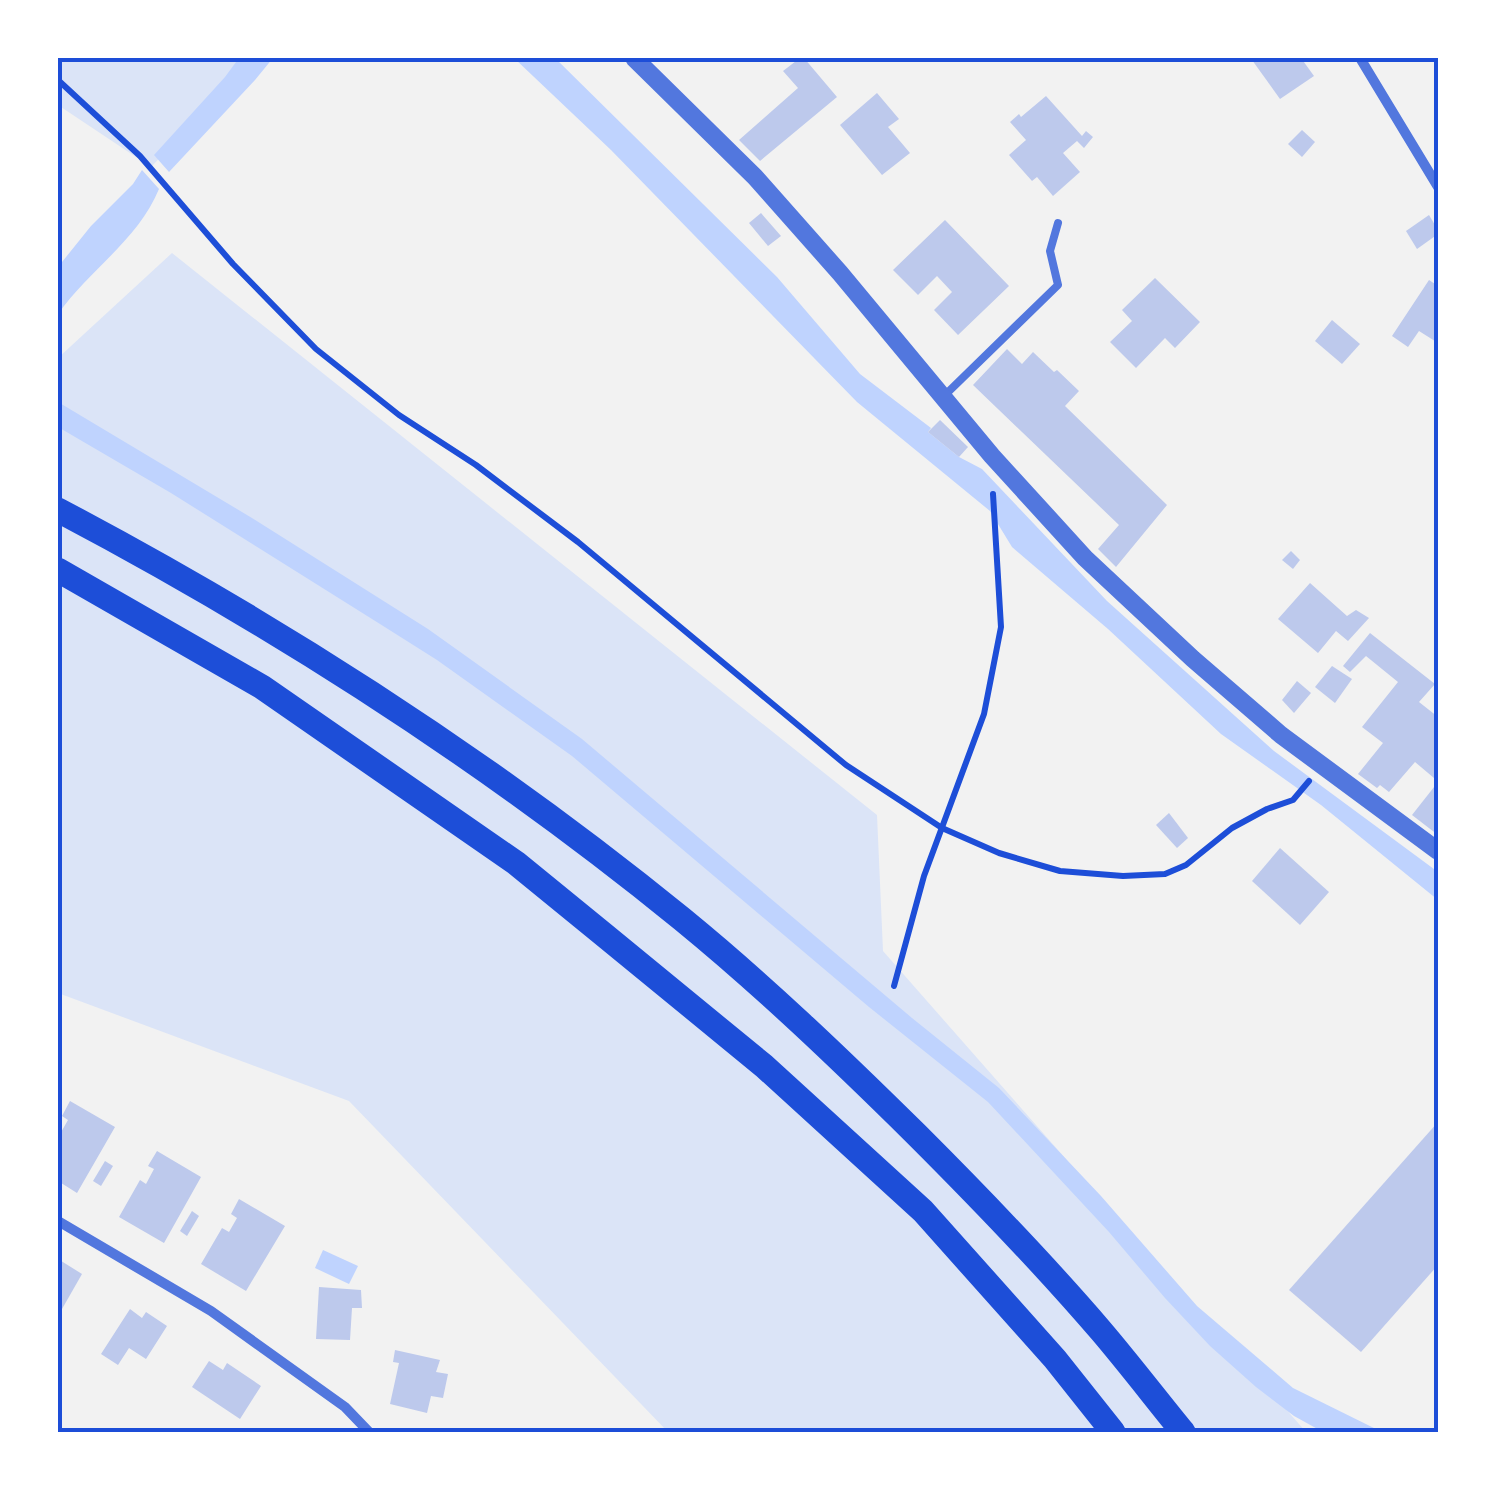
<svg xmlns="http://www.w3.org/2000/svg" width="1496" height="1490" font-family="'Fira Sans',sans-serif">
  <style>
    .green { fill: #dbe4f7 }
    .water { fill: #bfd3fe }
    .building { fill: #bdc9ec }
    .lines { fill: none; stroke-linecap: round; stroke-linejoin: round }
    .path { stroke: #1d4ed8; stroke-width: 6 }
    .service { stroke: #5277de; stroke-width: 8 }
    .minor { stroke: #5277de; stroke-width: 10 }
    .tertiary { stroke: #5277de; stroke-width: 18 }
    .primary { stroke: #1d4ed8; stroke-width: 25 }
    .neatline { fill: none; stroke: #1d4ed8; stroke-width: 4 }
  </style>
  <rect width="100%" height="100%" fill="#f2f2f2"/>
  <g class="green">
    <path d="M58 58H255L151 167 58 105Z"/>
    <path d="M172 253 877 815 883 951 1306 1432H668L349 1101 58 993V358Z"/>
  </g>
  <g class="water">
    <path d="M239 58H273L255 80 169 172 154 155 225 77Z"/>
    <path d="M514 58H555L777 277 860 374 931 428 928 432 959 457 982 469 1107 601 1274 751 1438 872V900L1321 805 1221 734 1108 629 1012 547 990 511 857 402 611 150Z"/>
    <path d="M142 170 159 189C138 240 89 270 58 314V267L91 226 133 184Z"/>
    <path d="M58 402 252 518 428 629 582 739 912 1018 999 1088 1101 1196 1197 1306 1293 1388 1382 1432H1323L1294 1416 1256 1387 1210 1346 1165 1298 1109 1232 988 1102 869 1007 572 756 437 660 380 624 171 493 58 427Z"/>
    <path d="M323 1250 358 1266 349 1284 315 1268Z"/>
  </g>
  <g class="building">
    <path d="M800 58H804L837 97 760 161 739 140 798 88 783 71Z"/>
    <path d="M1256 58H1301L1314 76 1280 99 1252 60Z"/>
    <path d="M877 93 899 119 888 127 910 153 882 175 840 125Z"/>
    <path d="M1046 96 1082 136 1086 131 1093 137 1084 148 1077 141 1063 153 1080 172 1053 196 1037 177 1032 181 1009 155 1026 140 1010 122 1019 114 1021 117Z"/>
    <path d="M1302 130 1315 142 1302 157 1288 144Z"/>
    <path d="M761 213 781 236 768 246 749 223Z"/>
    <path d="M1429 215 1438 230V234L1417 249 1406 231Z"/>
    <path d="M945 220 1009 286 958 335 934 310 952 292 937 276 918 295 893 270Z"/>
    <path d="M1155 278 1200 322 1175 348 1165 338 1136 368 1110 342 1132 321 1122 310Z"/>
    <path d="M1429 280 1438 286V343L1419 331 1408 347 1392 336Z"/>
    <path d="M1332 320 1360 344 1342 364 1315 341Z"/>
    <path d="M1007 349 1022 364 1033 352 1054 372 1057 370 1079 391 1065 406 1167 505 1116 567 1098 549 1119 525 973 385Z"/>
    <path d="M940 420 968 447 959 457 928 432Z"/>
    <path d="M1291 551 1300 560 1293 569 1282 560Z"/>
    <path d="M1310 583 1347 616 1356 610 1369 618 1348 641 1336 631 1318 653 1278 619Z"/>
    <path d="M1370 633 1435 684 1419 702 1438 717V772L1434 778 1415 762 1389 792 1380 785 1377 788 1358 774 1383 743 1362 727 1398 682 1366 656 1350 672 1343 666Z"/>
    <path d="M1332 666 1352 679 1335 703 1315 687Z"/>
    <path d="M1297 681 1311 693 1294 713 1282 700Z"/>
    <path d="M1438 782V835L1412 815Z"/>
    <path d="M1169 813 1188 838 1177 848 1156 825Z"/>
    <path d="M1280 848 1329 892 1300 925 1252 881Z"/>
    <path d="M70 1101 115 1127 77 1193 58 1181V1133L60 1134 68 1120 62 1116Z"/>
    <path d="M1438 1122V1265L1361 1352 1289 1290Z"/>
    <path d="M157 1151 201 1177 164 1243 119 1217 140 1180 146 1184 154 1169 148 1166Z"/>
    <path d="M105 1161 113 1166 101 1186 93 1181Z"/>
    <path d="M239 1199 285 1226 246 1291 201 1264 222 1228 229 1232 237 1218 231 1214Z"/>
    <path d="M192 1211 199 1216 187 1236 180 1231Z"/>
    <path d="M58 1259 82 1274 58 1316Z"/>
    <path d="M319 1287 361 1290 362 1308H352L350 1340 316 1339Z"/>
    <path d="M130 1309 142 1318 146 1312 167 1326 146 1359 129 1348 118 1365 101 1354Z"/>
    <path d="M395 1350 440 1360 436 1372 448 1374 443 1398 431 1396 427 1413 390 1404 399 1363 393 1362Z"/>
    <path d="M209 1361 223 1370 227 1363 261 1386 240 1419 192 1387Z"/>
  </g>
  <g class="lines">
    <g class="path">
      <path d="M58 80 140 156 233 264 316 349 399 415 476 465 578 542 846 765 942 828 999 853 1060 871 1123 876 1165 874 1186 865 1232 828 1267 809 1293 800 1309 781"/>
      <path d="M894 986 924 876 984 714 1001 627 993 494"/>
    </g>
    <path class="service" d="M943 397 1058 285 1050 251 1058 223"/>
    <g class="minor">
      <path d="M1360 58 1438 187"/>
      <path d="M58 1221 211 1311 345 1407 369 1432"/>
    </g>
    <path class="tertiary" d="M634 58 755 177 840 273 992 456 1085 558 1193 659 1281 735 1438 851"/>
    <g class="primary">
      <path d="M58 510C278 626 489 762 682 919 764 986 841 1060 916 1134 980 1198 1043 1263 1102 1332 1130 1365 1156 1399 1183 1432"/>
      <path d="M58 570 262 687 516 863 603 934 764 1066 923 1211 1055 1359 1113 1432"/>
    </g>
  </g>
  <rect width="1496" height="1490" fill="none" stroke="#ffffff" stroke-width="120"/>
  <rect x="60" y="60" width="1376" height="1370" class="neatline"/>
</svg>
